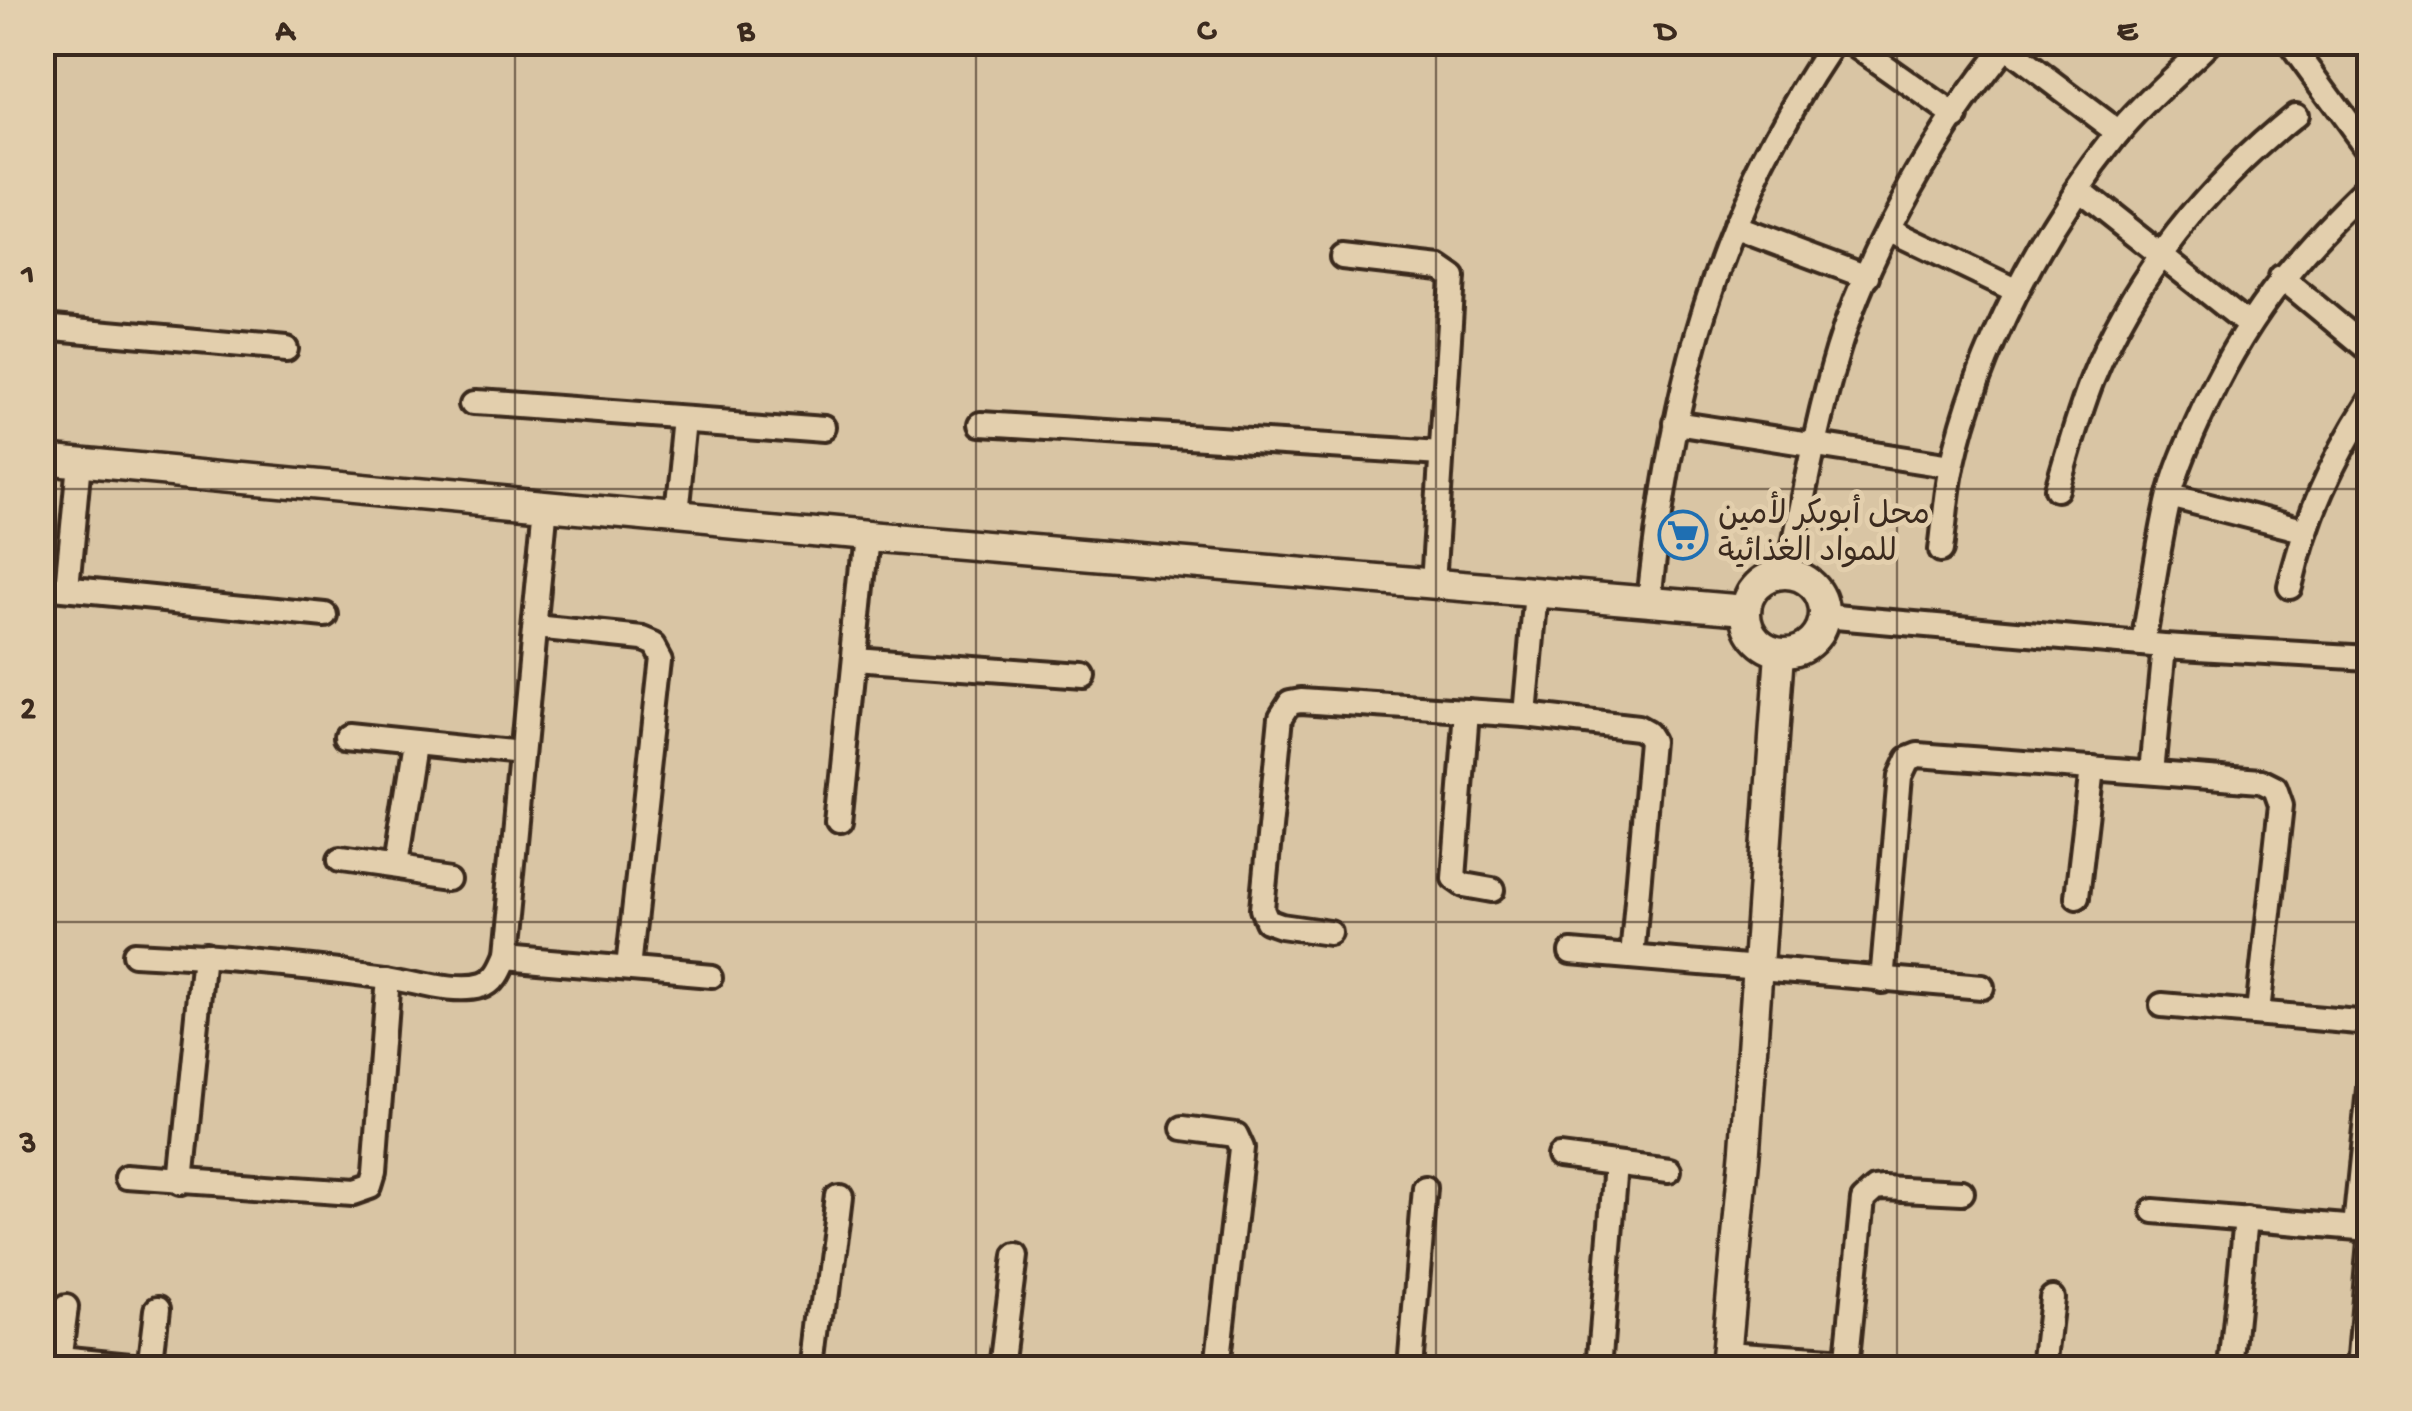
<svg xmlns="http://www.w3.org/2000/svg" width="2412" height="1411" font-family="'Gochi Hand','Playpen Sans Arabic',sans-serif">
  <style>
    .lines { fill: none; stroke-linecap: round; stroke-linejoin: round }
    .minor-casing { stroke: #3b2a1e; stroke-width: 30 }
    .major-casing { stroke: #3b2a1e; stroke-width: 35 }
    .minor { stroke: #e3cfad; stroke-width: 22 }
    .major { stroke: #e3cfad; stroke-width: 28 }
    .grid { fill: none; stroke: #3b2a1e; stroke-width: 2.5; stroke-opacity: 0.55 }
    .labels { text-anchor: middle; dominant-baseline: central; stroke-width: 10; stroke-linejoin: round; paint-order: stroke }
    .poi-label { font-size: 32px; fill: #3b2a1e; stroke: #e3cfad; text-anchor: start }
    .neatline { fill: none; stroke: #3b2a1e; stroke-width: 4 }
    .grid-label { font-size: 32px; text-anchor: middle; font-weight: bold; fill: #3b2a1e }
  </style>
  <rect width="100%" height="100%" fill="#d9c5a4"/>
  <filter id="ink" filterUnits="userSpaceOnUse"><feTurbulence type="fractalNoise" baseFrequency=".01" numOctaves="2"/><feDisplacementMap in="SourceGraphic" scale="20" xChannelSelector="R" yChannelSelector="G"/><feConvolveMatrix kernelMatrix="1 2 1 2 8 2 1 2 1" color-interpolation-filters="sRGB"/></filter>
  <g filter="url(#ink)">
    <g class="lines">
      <g class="minor-casing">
        <g id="minor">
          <path d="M1850 42 1956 117"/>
          <path d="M2289 42 2370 153"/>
          <path d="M2005 47 2119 133"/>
          <path d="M2079 190 2248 324"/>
          <path d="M1734 227 1867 277"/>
          <path d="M1888 229 2017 291"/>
          <path d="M1342 257 1440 268 1453 277 1433 584"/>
          <path d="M2281 277 2370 351"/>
          <path d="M42 327 286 349"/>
          <path d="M479 402 827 428"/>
          <path d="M1675 423 1952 466"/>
          <path d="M981 424 1441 453"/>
          <path d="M2057 489C2068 453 2078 415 2092 380 2134 276 2209 184 2295 115"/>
          <path d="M2170 496 2303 530"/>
          <path d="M675 518 685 418"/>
          <path d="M1941 550C1945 523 1946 494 1952 467 1977 351 2044 226 2118 134 2145 101 2180 72 2210 42"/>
          <path d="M1787 574C1803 500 1816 423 1838 350 1869 248 1941 124 2009 42"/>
          <path d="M42 587 325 615"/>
          <path d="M2290 587C2306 517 2331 462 2370 401"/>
          <path d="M67 589 79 463"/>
          <path d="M1649 602C1671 391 1714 220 1834 42"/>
          <path d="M1824 616 2164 646 2370 658"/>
          <path d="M535 627 643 638 655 643 662 656 628 968"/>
          <path d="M2143 643C2152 595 2158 546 2169 499 2175 472 2187 445 2199 419 2242 322 2293 258 2370 185"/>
          <path d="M855 659 1083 676"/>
          <path d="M1467 711 1454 878 1464 885 1492 890"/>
          <path d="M1525 715 1536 592"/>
          <path d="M347 736 522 754"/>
          <path d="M2152 772 2164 646"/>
          <path d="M838 826 867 536"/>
          <path d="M340 860 455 876"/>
          <path d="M395 867 414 745"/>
          <path d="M2077 897 2092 768"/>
          <path d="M1330 933 1281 926 1267 921 1262 909 1281 716 1290 702 1301 700 1525 715 1637 728 1646 733 1651 741 1632 957"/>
          <path d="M1571 952 1982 987"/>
          <path d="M134 954C218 958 304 966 388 977 415 980 453 995 480 987 493 983 498 970 503 958L546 504"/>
          <path d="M503 958 713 976"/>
          <path d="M1882 981 1900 776 1908 759 1918 755 2261 781 2275 788 2281 805 2258 1012"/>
          <path d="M2162 1005 2370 1023"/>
          <path d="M1183 1128 1236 1135 1242 1148 1217 1368"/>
          <path d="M1559 1156 1669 1170"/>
          <path d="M128 1177 353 1193 370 1187 374 1174 389 977"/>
          <path d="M181 1183 204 957"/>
          <path d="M2154 1211 2370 1229"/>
          <path d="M2355 1227 2370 1079"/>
          <path d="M1726 1353 1847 1361"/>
          <path d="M60 1358 150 1367"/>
          <path d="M58 1368 66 1307"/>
          <path d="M150 1368 157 1310"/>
          <path d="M816 1368 837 1193"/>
          <path d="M1001 1368 1015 1256"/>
          <path d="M1410 1368 1425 1188"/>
          <path d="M1599 1368 1616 1164"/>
          <path d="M1846 1368 1863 1200 1875 1189 1883 1188 1962 1192"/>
          <path d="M2044 1368 2052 1298"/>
          <path d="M2231 1368 2246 1218"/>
          <path d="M2359 1368 2370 1241"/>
        </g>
      </g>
      <g class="major-casing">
        <g id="major">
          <path d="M42 459 867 536 1746 610"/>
          <circle cx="1785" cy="613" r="39"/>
          <path d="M1725 1368 1745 1149 1780 653"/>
        </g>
      </g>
      <use href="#minor" class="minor"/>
      <use href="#major" class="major"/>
    </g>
  </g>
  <path class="grid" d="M515 42V1368M976 42V1368M1436 42V1368M1897 42V1368M42 489H2370M42 922H2370"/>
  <defs>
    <g id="supermarket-ring" transform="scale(2.5)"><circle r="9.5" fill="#e3cfad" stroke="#1f6fb2" stroke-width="1.5"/><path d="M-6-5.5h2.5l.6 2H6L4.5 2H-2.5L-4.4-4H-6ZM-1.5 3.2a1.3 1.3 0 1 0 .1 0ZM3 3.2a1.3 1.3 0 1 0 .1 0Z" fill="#1f6fb2"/></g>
  </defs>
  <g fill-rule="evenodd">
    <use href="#supermarket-ring" x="1683" y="535"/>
  </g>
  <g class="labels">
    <g class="poi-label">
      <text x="1718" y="517">محل أبوبكر لأمين<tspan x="1718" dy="37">للمواد الغذائية</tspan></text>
    </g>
  </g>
  <rect width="2412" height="1411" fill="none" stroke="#e3cfad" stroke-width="110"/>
  <rect x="55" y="55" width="2302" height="1301" class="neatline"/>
  <g class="grid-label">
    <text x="285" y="39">A</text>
    <text x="746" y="39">B</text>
    <text x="1206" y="39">C</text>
    <text x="1666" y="39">D</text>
    <text x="2127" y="39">E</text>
    <text x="28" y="283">1</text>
    <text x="28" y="717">2</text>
    <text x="28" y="1151">3</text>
  </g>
</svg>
